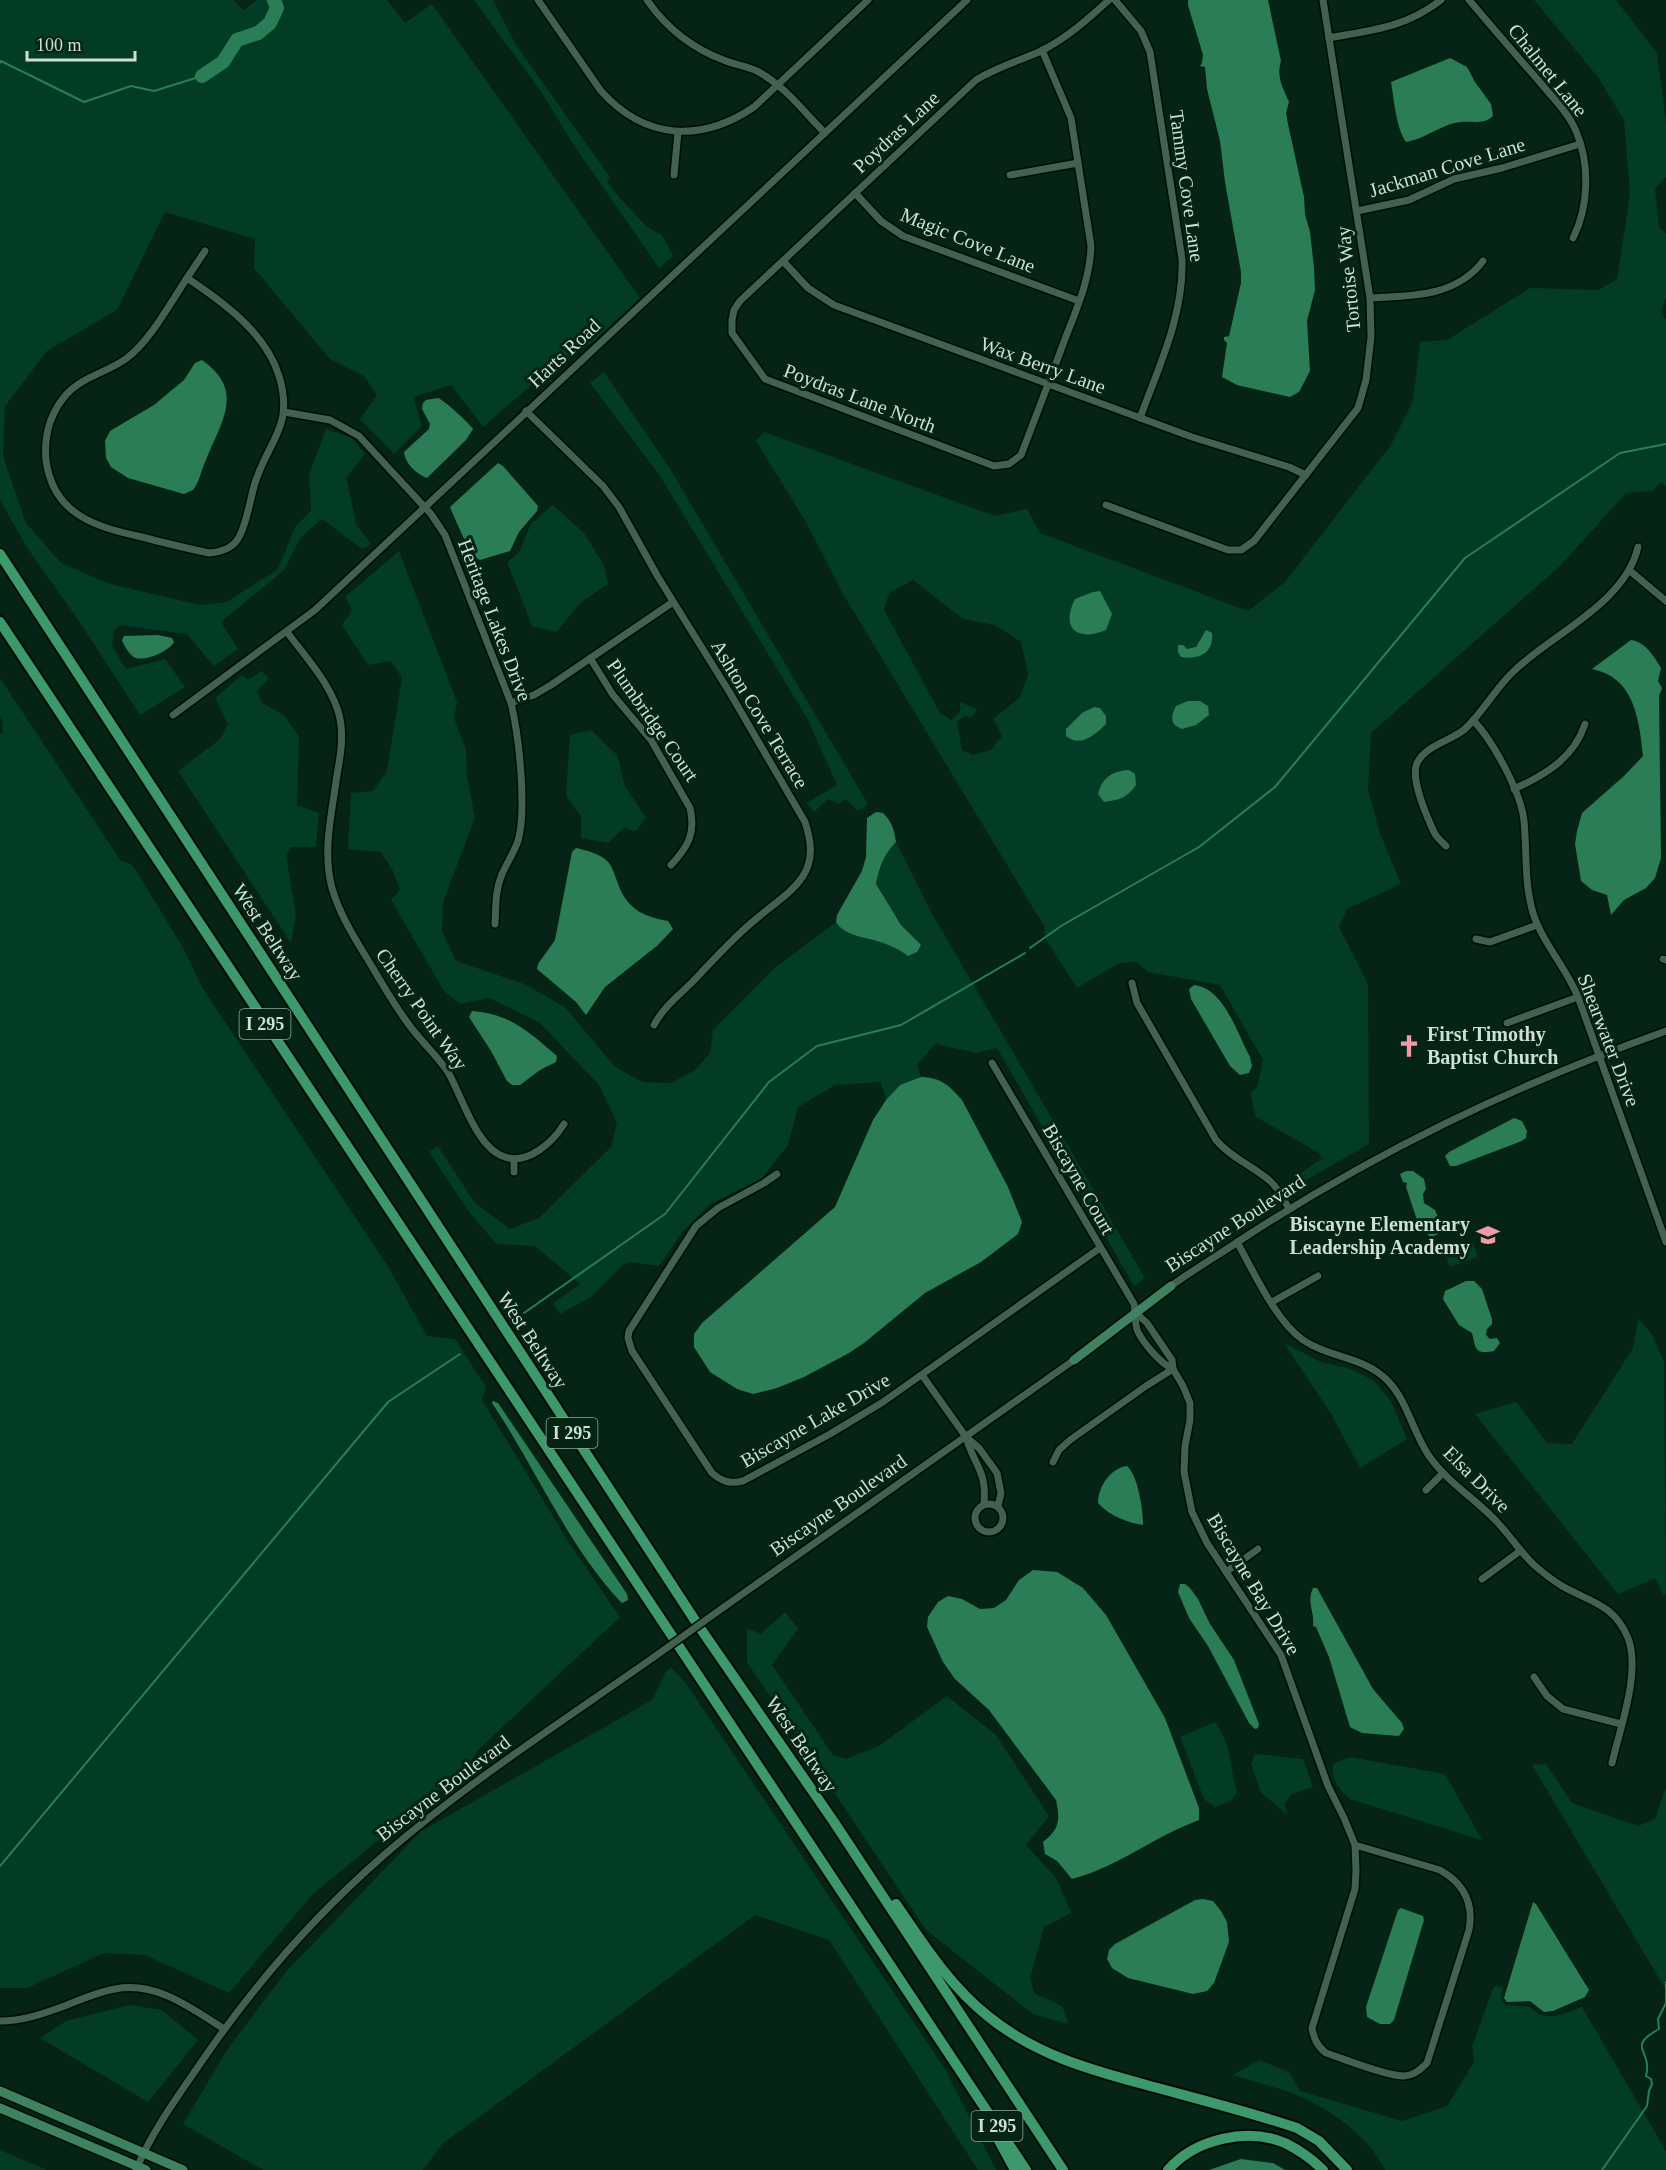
<svg xmlns="http://www.w3.org/2000/svg" width="1666" height="2170" font-family="Georgia,serif">
  <style>
    .green { fill: #023c24; fill-rule: evenodd }
    .water { fill: #2a7d55 }
    .lines { fill: none; stroke-linecap: round; stroke-linejoin: round }
    .stream { stroke: #2a7d55; stroke-width: 2 }
    .river { stroke: #2a7d55; stroke-width: 14 }
    .minor-casing { stroke: #000c04; stroke-width: 10 }
    .major-casing { stroke: #000c04; stroke-width: 12 }
    .highway-casing { stroke: #000c04; stroke-width: 14 }
    .minor { stroke: #426250; stroke-width: 7 }
    .major { stroke: #3f8260; stroke-width: 9 }
    .highway { stroke: #3d986b; stroke-width: 10 }
    .minor-bridge-casing { stroke: #000c04; stroke-width: 10; stroke-linecap: butt }
    .minor-bridge { stroke: #426250; stroke-width: 7 }
    .labels { text-anchor: middle; dominant-baseline: central; stroke-width: 6; stroke-linejoin: round; paint-order: stroke }
    .shield { fill: #052415; stroke: #92a79b; stroke-width: 1.5 }
    .shield-label { font-size: 18px; font-weight: bold; fill: #cedfd4 }
    .street-label { font-size: 20px; fill: #cedfd4; stroke: #052415 }
    .poi-label { font-size: 20px; font-weight: bold; fill: #cedfd4; stroke: #052415; text-anchor: start }
  </style>
  <rect width="100%" height="100%" fill="#052415"/>
  <g class="green">
    <path d="M0 0H234L243 10 257 0H387L405 23 432 4 640 298 594 341 541 377 483 427 451 385 413 397 422 426 394 454 360 419 377 395 364 376 330 359 254 268 255 239 165 212 117 310 47 351 5 406 3 456 26 523 61 563 110 584 200 605 227 602 278 569 295 527 311 511 309 475 326 429 352 438 365 454 346 478 356 524 371 544 362 549 322 519 301 537 284 570 221 622 238 649 214 666 187 634 120 625 114 631 112 646 126 669 165 659 185 687 140 715 75 615 28 549 0 500Z"/>
    <path d="M474 0H493L516 45 610 177 607 182 620 198 647 227 662 235 673 256 659 268 573 144 542 93Z"/>
    <path d="M1534 0H1616L1657 53 1666 122V177L1655 189 1659 227 1666 233V298L1661 312 1666 320V486L1661 482 1653 491 1626 493 1560 566 1371 733 1368 789 1379 831 1401 884 1347 909 1339 927 1368 984 1369 1144 1296 1186 1292 1180 1322 1158 1319 1153 1256 1117 1250 1093 1257 1087 1263 1060 1220 985 1148 972 1137 962 1119 963 1077 988 1045 938 1044 926 843 594 806 522 756 441 764 432 995 516 1027 509 1040 533 1248 611 1285 582 1391 445 1413 401 1420 342 1447 340 1530 288 1599 290 1617 279 1630 194 1624 120 1598 77ZM913 580 963 619 995 625 1021 642 1028 674 1020 697 993 719 1002 736 991 750 973 755 962 750 957 722 965 716 972 717 977 709 960 702V712L951 720 940 713 884 610 889 593Z"/>
    <path d="M604 372 669 467 868 804 858 811 846 799 839 804 828 799 814 812 807 803 837 785 807 718 660 476 590 383Z"/>
    <path d="M553 505 584 533 604 565 608 584 580 603 557 632 532 626 507 562 519 552 531 524Z"/>
    <path d="M399 551 457 702 454 718 466 750 467 776 475 818 443 902 442 931 456 961 524 984 565 1007 615 1067 643 1082 671 1083 695 1070 710 1053 713 1030 772 970 836 922C845 937 867 937 883 943 892 946 900 950 908 956L921 945 901 925 876 884C880 867 884 854 896 842L931 912 1145 1278 1134 1286 997 1048 977 1053 935 1044 917 1065 921 1077 900 1085 886 1100 881 1082 835 1085 798 1107 788 1145 761 1179 710 1204 683 1231 659 1266 630 1262 623 1265 591 1297 560 1314 553 1303 580 1284 535 1246 496 1244 467 1209 429 1152 438 1146 474 1202 510 1229 539 1218 611 1147 617 1123 599 1085 540 1023 489 998 460 1004 444 991 391 900 400 890 393 871 381 852 348 849 351 793 373 791 387 771 402 678 391 661 368 665 342 625 352 610 345 597Z"/>
    <path d="M262 671 269 678 257 691 262 703 284 715 299 736 297 805 319 813 316 847H291L286 855 296 914 291 943 178 771 219 740 228 724 215 698 242 675 248 680Z"/>
    <path d="M0 678 121 861 132 864 182 946 203 989 387 1265 427 1336 455 1339 486 1387 482 1400 570 1544 620 1617 478 1750 466 1768 313 1894 229 1993 145 1955 104 1953 27 1988H0V734L3 732 2 719 0 715Z"/>
    <path d="M591 730 617 755 625 786 646 818 636 831 623 828 608 843 581 838V816L566 795 570 735Z"/>
    <path d="M1473 1242 1478 1257 1450 1267 1444 1252Z"/>
    <path d="M1638 1319 1652 1334 1664 1362 1666 1593 1664 1597 1655 1578 1618 1594 1475 1414 1516 1402 1547 1443 1572 1444 1633 1348Z"/>
    <path d="M1284 1343 1321 1362 1351 1369 1373 1380 1391 1401 1407 1439 1360 1468 1330 1412Z"/>
    <path d="M785 1612 798 1629 772 1665 833 1755 846 1759 879 1746 947 1696 996 1735 1049 1816 1026 1845 1057 1879 1071 1913 1044 1927 1030 1978 1034 1993 1062 2006 1069 2024 1033 2014 926 1930 747 1662V1628L761 1634Z"/>
    <path d="M672 1668 685 1682 945 2069 996 2170H978L829 1940 755 1915 442 2144 423 2170H263L183 2124 227 2050 284 1974 420 1832 652 1700 666 1671Z"/>
    <path d="M1215 1722C1231 1742 1230 1768 1237 1792L1231 1801 1215 1807 1204 1799 1180 1737Z"/>
    <path d="M1255 1754 1303 1759 1313 1787 1292 1794 1284 1804 1288 1815 1261 1793 1251 1764Z"/>
    <path d="M1350 1757 1445 1774 1482 1840 1350 1799C1338 1788 1332 1781 1333 1764Z"/>
    <path d="M1546 1764 1572 1803 1638 1826 1655 1819 1666 1787V1990L1532 1765Z"/>
    <path d="M1494 1986 1503 1987 1501 1999 1505 2005 1530 2007C1548 2024 1561 2014 1582 2007L1666 2151V2170H1385C1370 2139 1338 2115 1308 2100 1285 2089 1257 2083 1233 2075L1259 2060 1289 2072 1300 2091 1402 2121 1447 2106 1474 2062 1472 2046Z"/>
    <path d="M130 2005 162 2010 198 2040 148 2102 40 2038 66 2021Z"/>
    <path d="M0 2150 47 2170H0Z"/>
  </g>
  <g class="water">
    <path d="M1188 0H1268L1281 61C1276 77 1283 88 1289 102L1286 113 1288 124 1304 197 1305 214 1310 232 1314 268 1315 290 1307 321 1310 371 1299 392 1290 397 1237 385 1222 377 1227 343 1224 340V337L1229 336 1241 283V272L1225 182 1220 141 1207 89 1205 67 1200 66 1202 63 1203 55 1188 5Z"/>
    <path d="M1450 58 1467 67 1475 82 1491 104 1493 116C1483 125 1473 121 1461 122 1441 124 1425 139 1406 142 1396 128 1394 99 1391 82Z"/>
    <path d="M202 360C246 391 221 422 206 460 201 470 200 481 193 490L184 494 128 478 111 467 106 458 105 441 110 431 154 405 184 380 195 363Z"/>
    <path d="M438 398C444 400 470 424 473 429L466 440 427 478C417 474 405 464 404 452L429 429 430 424 422 409 423 403 426 400Z"/>
    <path d="M498 463 503 466 538 506 537 511 519 532 510 551 480 560C470 556 455 519 450 507Z"/>
    <path d="M1100 591 1112 614 1106 630C1078 642 1060 629 1075 599L1093 592Z"/>
    <path d="M1206 630 1212 633C1214 653 1199 660 1181 657L1178 652V645H1183L1187 649 1196 647Z"/>
    <path d="M158 635 172 638 174 642C169 651 147 661 136 658 130 656 124 646 122 640L124 636Z"/>
    <path d="M1631 640C1645 642 1654 656 1661 668L1658 681 1662 688 1659 696 1661 858 1655 878 1646 888 1624 900 1611 915 1607 895 1592 890 1581 881 1575 844 1577 831 1582 813 1624 776 1643 756C1639 718 1634 677 1592 669Z"/>
    <path d="M1188 701H1200L1208 706 1209 715 1196 725 1182 729C1169 724 1171 716 1176 706Z"/>
    <path d="M1094 707 1100 708 1106 716V724C1095 735 1080 748 1066 736V729L1082 713Z"/>
    <path d="M1129 770 1135 774 1136 785C1127 798 1119 800 1104 802L1098 794C1102 777 1113 771 1129 770Z"/>
    <path d="M876 812 883 813C892 822 894 829 896 842 884 854 879 868 876 884L901 925 921 945 917 952 908 956C900 950 892 946 883 943 867 937 845 937 836 922L837 915 862 871 866 857 867 818Z"/>
    <path d="M576 848C585 850 600 854 606 860 612 865 614 873 617 881 626 908 641 916 668 921L673 929 658 945 605 987 586 1015 576 1002 537 969 538 964 555 940 572 852Z"/>
    <path d="M1194 985C1224 988 1237 1033 1250 1057L1252 1066 1249 1073 1240 1075 1230 1066 1191 999 1189 989Z"/>
    <path d="M472 1011C511 1014 529 1032 557 1056L556 1062 540 1070 520 1085H512L507 1081 491 1051 469 1017Z"/>
    <path d="M921 1077C940 1077 950 1086 962 1100L1008 1187 1022 1222 1018 1234 981 1262 925 1293 864 1343 849 1353 804 1377 777 1388 753 1394 737 1389 710 1372 694 1347V1334L702 1323 835 1207 873 1120 886 1100 900 1085Z"/>
    <path d="M1514 1118 1522 1121 1527 1131 1526 1138 1522 1141 1456 1166H1450L1445 1156 1449 1152Z"/>
    <path d="M1406 1171H1413L1424 1179 1426 1189 1423 1194 1424 1203 1435 1210 1442 1226 1441 1233 1431 1237 1420 1229 1406 1187 1407 1183 1403 1182 1400 1174Z"/>
    <path d="M1466 1281H1474L1482 1289 1492 1319V1324L1487 1329 1486 1335 1490 1339 1497 1338 1500 1343 1494 1351C1474 1355 1476 1348 1472 1333L1459 1325 1443 1299 1445 1291Z"/>
    <path d="M493 1401 498 1403 627 1594 628 1600 622 1603 618 1599C566 1542 535 1467 492 1403Z"/>
    <path d="M1127 1466C1138 1475 1143 1510 1143 1525 1128 1523 1108 1515 1098 1503 1098 1486 1111 1468 1127 1466Z"/>
    <path d="M1033 1570 1057 1572 1083 1588 1106 1615 1165 1718 1199 1808V1820C1155 1836 1118 1867 1072 1879L1057 1861 1045 1854 1043 1842C1060 1829 1060 1820 1056 1800L989 1710 955 1679 943 1662 927 1627 928 1617 938 1602 948 1596 962 1599 980 1609 994 1608 1006 1600 1019 1580Z"/>
    <path d="M1180 1584H1185L1190 1588 1198 1599 1210 1624 1234 1660 1259 1724 1258 1728 1255 1729 1249 1723 1208 1646 1189 1618 1178 1592Z"/>
    <path d="M1313 1588H1317L1373 1689 1402 1723 1404 1729 1399 1736 1362 1733 1350 1727 1329 1657 1316 1627 1313 1626C1315 1611 1306 1603 1313 1588Z"/>
    <path d="M1203 1899 1213 1901 1221 1911 1227 1922 1229 1942 1214 1983 1207 1991 1193 1994 1128 1978 1112 1968 1107 1959 1109 1950 1115 1944 1195 1900Z"/>
    <path d="M1533 1902 1536 1904 1589 1990 1585 1997 1553 2011 1544 2012 1530 2001 1507 2002 1504 1998Z"/>
    <path d="M1401 1908 1423 1916 1424 1920 1394 2020 1390 2024H1380L1367 2017 1366 2007 1398 1910Z"/>
    <path d="M1241 2159 1273 2163 1285 2170H1209Z"/>
  </g>
  <g class="lines">
    <g class="stream">
      <path d="M0 63 1 61 84 102 131 86 154 91 202 76"/>
      <path d="M1030 948 1061 926 1199 847 1275 787 1465 558 1620 453 1666 444"/>
      <path d="M524 1313 665 1214 769 1082 817 1046 901 1025 1025 953"/>
      <path d="M0 1866 388 1402 460 1354"/>
      <path d="M1602 2170 1647 2106 1649 2091 1652 2084 1651 2079 1646 2076C1653 2049 1625 2048 1659 2029L1658 2019 1666 2003V1982"/>
    </g>
    <path class="river" d="M202 76 223 62 237 40 258 33 270 23 277 8 274 0"/>
    <g class="minor-casing">
      <g id="minor">
        <path d="M538 0 601 91C645 140 701 143 754 107L868 0"/>
        <path d="M647 0C667 29 693 49 726 61 736 65 747 66 757 71 784 85 804 112 825 133"/>
        <path d="M1115 0 1141 31 1150 52 1182 259C1184 315 1159 366 1140 418"/>
        <path d="M1469 0C1492 27 1515 54 1538 80 1551 96 1568 112 1576 131 1590 164 1589 207 1573 238"/>
        <path d="M1329 38C1372 30 1405 28 1441 0"/>
        <path d="M1042 50 1071 118 1091 246C1090 279 1077 308 1065 339 1051 377 1036 416 1021 455L1009 464 994 466 765 379 732 333V320L734 310 740 301 976 80C997 67 1019 61 1041 51 1067 38 1088 19 1109 0"/>
        <path d="M674 175 678 132"/>
        <path d="M1010 175 1078 163"/>
        <path d="M855 193 881 221 903 236 1079 301"/>
        <path d="M1357 211 1409 200 1454 179 1502 168 1580 144"/>
        <path d="M783 261 808 288 834 305 1192 437 1289 467 1306 475"/>
        <path d="M187 278C223 302 266 333 279 376 294 425 270 439 256 480 250 497 248 521 239 537 233 549 221 552 209 553 186 548 164 543 142 537 96 527 53 515 46 460 44 437 50 414 65 396 82 376 107 373 127 358 150 341 171 302 187 278Z"/>
        <path d="M187 278 205 251"/>
        <path d="M1370 298C1411 296 1456 297 1483 261"/>
        <path d="M526 411 603 486 619 507 658 577 730 693 805 822C811 840 814 859 803 876 792 893 771 906 756 919 735 936 718 955 700 974 684 992 665 1004 654 1025"/>
        <path d="M284 412 330 420 359 436 431 514 445 535 511 703C519 736 527 809 518 841 514 852 507 863 502 874 495 890 496 906 495 924"/>
        <path d="M1106 505 1228 550H1241L1254 541 1358 408 1366 380 1371 337 1370 298 1323 0"/>
        <path d="M1629 570 1666 601"/>
        <path d="M287 632C305 656 327 680 337 708 345 730 341 753 337 775 332 813 322 851 332 888 340 916 356 940 371 965 384 987 397 1010 413 1030 424 1044 438 1057 448 1072 462 1096 476 1148 505 1157 528 1165 553 1142 564 1124"/>
        <path d="M590 658 613 695 651 740 690 808C696 833 688 847 671 865"/>
        <path d="M511 703 534 695 551 685 673 602"/>
        <path d="M173 715 315 610 967 0"/>
        <path d="M1473 720C1493 741 1521 792 1524 821 1527 851 1524 883 1533 913 1543 944 1566 967 1578 997L1666 1242"/>
        <path d="M1514 789C1545 775 1574 758 1585 724"/>
        <path d="M1446 846C1441 841 1436 837 1434 832 1427 817 1410 778 1417 763 1426 745 1451 741 1465 729 1484 711 1496 687 1515 670 1554 633 1625 603 1638 547"/>
        <path d="M1476 939 1490 942 1537 925"/>
        <path d="M1663 959 1666 960"/>
        <path d="M1132 983 1137 1003 1216 1140C1231 1158 1253 1166 1270 1181 1278 1188 1284 1199 1289 1209"/>
        <path d="M1507 1023 1578 997"/>
        <path d="M992 1063 1134 1304C1136 1312 1134 1324 1138 1332 1144 1344 1161 1364 1173 1369"/>
        <path d="M514 1172V1159"/>
        <path d="M777 1174 764 1183 718 1208 696 1226 629 1331 628 1338 632 1351 712 1473C722 1482 731 1484 743 1481L830 1434 883 1402 1100 1248"/>
        <path d="M1237 1242C1254 1272 1275 1320 1303 1340 1329 1358 1364 1356 1388 1381 1408 1402 1413 1433 1429 1456 1448 1483 1476 1499 1498 1523 1510 1536 1520 1551 1533 1564 1542 1572 1552 1580 1562 1586 1590 1602 1614 1604 1628 1638 1641 1672 1620 1728 1612 1763"/>
        <path d="M1171 1286C1193 1270 1217 1256 1239 1241 1377 1151 1512 1086 1666 1031"/>
        <path d="M1272 1302 1318 1276"/>
        <path d="M1136 1313 1147 1323 1172 1360 1173 1369 1183 1386 1190 1403V1420L1185 1446 1184 1472 1192 1512 1207 1543 1281 1655 1328 1786 1344 1818 1355 1845 1356 1871 1355 1889 1312 2028C1314 2039 1317 2046 1326 2053 1344 2059 1386 2076 1403 2076 1413 2076 1420 2070 1427 2063L1469 1930C1474 1903 1463 1883 1440 1870L1355 1845"/>
        <path d="M922 1375 966 1437 979 1448 997 1473 1001 1493 998 1506"/>
        <path d="M966 1437C974 1466 987 1470 984 1504"/>
        <path d="M1053 1462 1059 1450 1070 1440 1146 1386 1173 1369"/>
        <path d="M1426 1490 1443 1473"/>
        <circle cx="989" cy="1518" r="14"/>
        <path d="M1226 1572 1258 1549"/>
        <path d="M1482 1579 1520 1551"/>
        <path d="M724 1607 1074 1360"/>
        <path d="M1534 1677 1547 1696 1563 1709 1621 1724"/>
        <path d="M0 2021C24 2021 45 2013 67 2005 82 1999 98 1992 115 1989 156 1981 191 2008 224 2029"/>
        <path d="M136 2170C152 2131 178 2096 202 2061 254 1985 314 1916 384 1855 468 1782 563 1721 654 1657"/>
      </g>
    </g>
    <g class="major-casing">
      <g id="major">
        <path d="M1074 1360 1171 1286"/>
        <path d="M0 2091 183 2170"/>
        <path d="M0 2108 146 2170"/>
      </g>
    </g>
    <g class="highway-casing">
      <g id="highway">
        <path d="M0 554 698 1625 834 1822 1063 2170"/>
        <path d="M0 622 1026 2170"/>
        <path d="M896 1904C924 1945 950 1986 989 2017 1035 2054 1087 2069 1143 2084 1194 2098 1247 2111 1297 2128L1319 2141 1347 2170"/>
        <path d="M996 2135 1015 2170"/>
        <path d="M1168 2170C1195 2139 1247 2127 1285 2143 1299 2150 1312 2159 1323 2170"/>
      </g>
    </g>
    <use href="#minor" class="minor"/>
    <use href="#major" class="major"/>
    <use href="#highway" class="highway"/>
    <g class="minor-bridge-casing">
      <path id="minor-bridge" d="M654 1657 724 1607"/>
    </g>
    <use href="#minor-bridge" class="minor-bridge"/>
  </g>
  <defs>
    <g id="church-bare" transform="scale(1.8)"><path d="M-1.2-6h2.4v3.5h3.3v2.4h-3.3V6h-2.4V-.1h-3.3v-2.4h3.3Z" fill="#f39aa9" stroke="#052415" stroke-width="2.5" paint-order="stroke"/></g>
    <g id="school-bare" transform="scale(1.8)"><path d="M0-5L7-2L0 1L-7-2ZM-4 1L0 2.5L4 1V4Q0 6-4 4Z" fill="#f39aa9" stroke="#052415" stroke-width="2.5" paint-order="stroke"/></g>
  </defs>
  <g fill-rule="evenodd">
    <use href="#church-bare" x="1409" y="1046"/>
    <use href="#school-bare" x="1488" y="1235"/>
  </g>
  <g class="labels">
    <g class="shield">
      <rect x="239.5" y="1009" width="51" height="30" rx="4.5"/>
      <rect x="546.5" y="1418" width="51" height="30" rx="4.5"/>
      <rect x="971.5" y="2111" width="51" height="30" rx="4.5"/>
    </g>
    <g class="shield-label">
      <text x="265" y="1024">I 295</text>
      <text x="572" y="1433">I 295</text>
      <text x="997" y="2126">I 295</text>
    </g>
    <g class="street-label">
      <text transform="translate(1548 70) rotate(51)">Chalmet Lane</text>
      <text transform="translate(896 132) rotate(-43)">Poydras Lane</text>
      <text transform="translate(1447 167) rotate(-17)">Jackman Cove Lane</text>
      <text transform="translate(1187 186) rotate(82)">Tammy Cove Lane</text>
      <text transform="translate(968 240) rotate(22)">Magic Cove Lane</text>
      <text transform="translate(1348 279) rotate(-96)">Tortoise Way</text>
      <text transform="translate(564 353) rotate(-43)">Harts Road</text>
      <text transform="translate(1043 365) rotate(20)">Wax Berry Lane</text>
      <text transform="translate(860 398) rotate(21)">Poydras Lane North</text>
      <text transform="translate(495 620) rotate(69)">Heritage Lakes Drive</text>
      <text transform="translate(760 714) rotate(59)">Ashton Cove Terrace</text>
      <text transform="translate(653 720) rotate(55)">Plumbridge Court</text>
      <text transform="translate(268 932) rotate(57)">West Beltway</text>
      <text transform="translate(422 1009) rotate(55)">Cherry Point Way</text>
      <text transform="translate(1609 1040) rotate(69)">Shearwater Drive</text>
      <text transform="translate(1079 1179) rotate(60)">Biscayne Court</text>
      <text transform="translate(1235 1223) rotate(-33)">Biscayne Boulevard</text>
      <text transform="translate(533 1340) rotate(57)">West Beltway</text>
      <text transform="translate(815 1420) rotate(-30)">Biscayne Lake Drive</text>
      <text transform="translate(1477 1479) rotate(45)">Elsa Drive</text>
      <text transform="translate(838 1505) rotate(-35)">Biscayne Boulevard</text>
      <text transform="translate(1254 1584) rotate(59)">Biscayne Bay Drive</text>
      <text transform="translate(802 1744) rotate(56)">West Beltway</text>
      <text transform="translate(443 1788) rotate(-37)">Biscayne Boulevard</text>
    </g>
    <g class="poi-label">
      <text x="1427" y="1034">First Timothy<tspan x="1427" dy="23">Baptist Church</tspan></text>
      <text x="1470" y="1224" text-anchor="end">Biscayne Elementary<tspan x="1470" dy="23">Leadership Academy</tspan></text>
    </g>
  </g>
  <path d="M27 51v9h108v-9" fill="none" stroke="#cedfd4" stroke-width="3"/>
  <text x="36" y="51" font-size="18" fill="#cedfd4" stroke="#052415" stroke-width="4.5" paint-order="stroke">100 m</text>
</svg>
